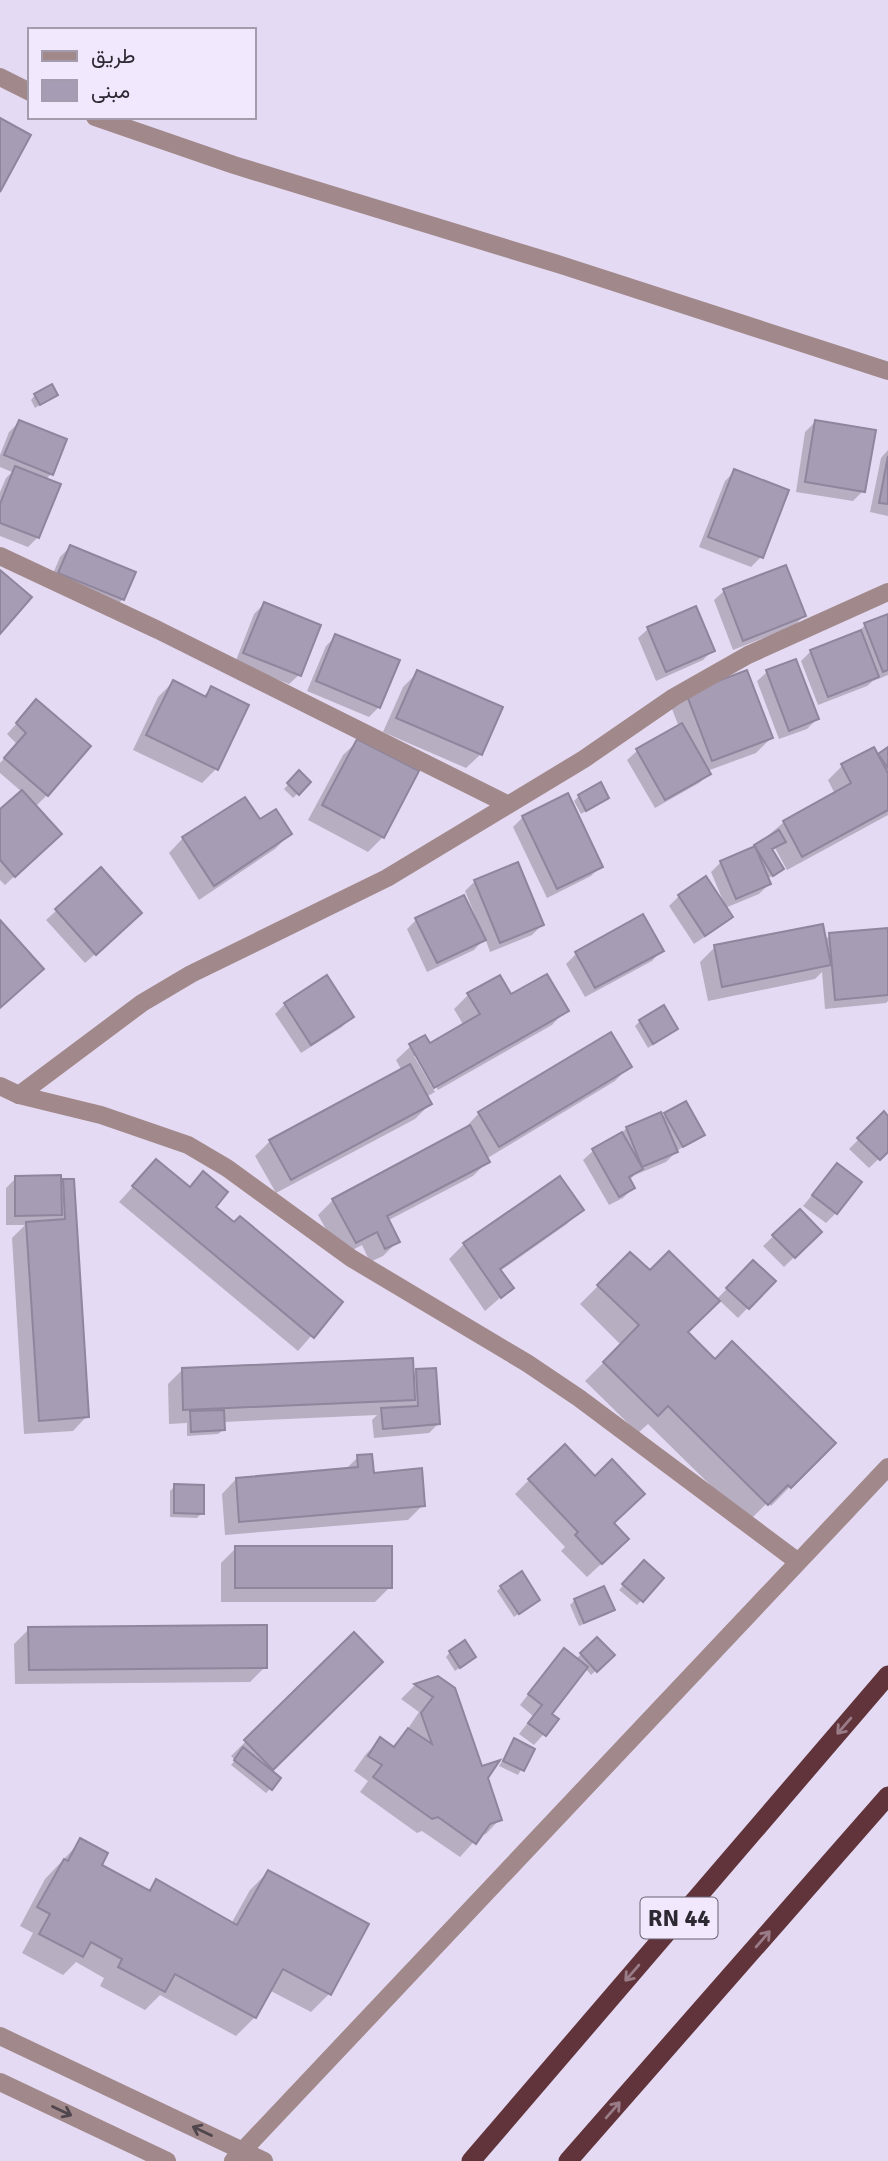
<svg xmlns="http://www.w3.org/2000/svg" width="888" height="2161" font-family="Signika,Vazirmatn,sans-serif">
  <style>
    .shadow { fill: #0003 }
    .building { fill: #a69cb4; stroke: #8f859c; stroke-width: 2 }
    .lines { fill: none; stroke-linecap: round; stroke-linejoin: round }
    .minor { stroke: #a1888a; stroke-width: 18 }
    .trunk { stroke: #60343a; stroke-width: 19 }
    .oneway { stroke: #9a7c88 }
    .oneway2 { stroke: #50464d }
    .labels { text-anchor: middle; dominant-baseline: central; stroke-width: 6; stroke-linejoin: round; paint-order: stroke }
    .shield { fill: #f1e8fd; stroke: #686270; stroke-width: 2 }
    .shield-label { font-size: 24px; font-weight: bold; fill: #2d2933 }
  </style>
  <rect width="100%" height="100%" fill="#e5daf3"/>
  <g class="shadow">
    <path d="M35 395H55L35 408 31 400Z"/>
    <path d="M19 422 51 474 45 480 38 537 28 547 0 536V492L6 478 12 472 0 467V455L9 432Z"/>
    <path d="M815 422 863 491 853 501 796 492 805 432Z"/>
    <path d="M888 450V516L870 512 881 458Z"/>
    <path d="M735 471 761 557 751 567 699 547 725 481Z"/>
    <path d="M70 547 123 599 113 609 49 583 60 557Z"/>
    <path d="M724 591 804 616 794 626 733 650 714 600Z"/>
    <path d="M264 604 299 675 289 684 235 663 254 614Z"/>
    <path d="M695 608 713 650 703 660 656 681 638 638 648 629Z"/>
    <path d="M888 616V675L873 681 867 686 818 705 801 661 811 651 856 634 865 625Z"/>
    <path d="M336 636 379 707 369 717 307 691 326 646Z"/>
    <path d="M418 672 481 754 466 768 383 732 403 687Z"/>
    <path d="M767 672 817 719 807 729 779 739 757 681Z"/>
    <path d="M173 682 203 697 211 688 216 769 202 783 133 750 158 697Z"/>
    <path d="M687 695 771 738 756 753 707 771 709 774 699 783 655 808 627 760 637 751 679 727 672 709Z"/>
    <path d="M27 712 47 795 35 807 50 843 5 885 0 880V812L22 792 0 773V763L17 744 7 734Z"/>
    <path d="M358 741 383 837 368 852 308 820 343 755Z"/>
    <path d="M888 749V815L787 870 775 848 771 850 777 873 767 879 769 884 759 894 725 908 731 917 721 926 694 944 669 906 679 896 724 903 711 872 721 862 751 850 784 822 835 794 828 780 842 766 877 757Z"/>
    <path d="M299 773 309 782 293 798 284 789Z"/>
    <path d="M579 796 607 798 581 814 574 801Z"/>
    <path d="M523 817 601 866 591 876 547 898 513 827Z"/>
    <path d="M259 822 290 834 275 849 199 900 169 853 183 838Z"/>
    <path d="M101 870 130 923 85 963 46 920Z"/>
    <path d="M475 881 542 925 532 935 490 952 485 938 474 950 427 972 407 929 416 920 476 918 465 891Z"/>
    <path d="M888 930V1001L886 1003 825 1009 822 972 815 979 708 1001 700 962 715 947 825 940 830 935Z"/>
    <path d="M661 951 652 961 585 997 566 964 576 954Z"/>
    <path d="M469 994 511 996 566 1010 552 1025 438 1090 418 1056H414L435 1092 426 1097 430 1104 415 1119 276 1193 255 1156 270 1141 402 1071 396 1060 411 1046H429L464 1026 454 1009Z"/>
    <path d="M285 1004 351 1017 342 1027 301 1053 275 1014Z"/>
    <path d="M640 1021 676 1029 648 1048 635 1026Z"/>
    <path d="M629 1066 615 1081 486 1159 487 1162 473 1176 387 1221 398 1241 383 1256 370 1262 362 1245 341 1256 318 1215 333 1200 465 1128 479 1113Z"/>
    <path d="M685 1103 703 1135 678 1150 666 1162 635 1175 629 1180 633 1188 623 1198 609 1205 583 1160 593 1151 619 1135 627 1128 662 1118Z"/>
    <path d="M884 1114 888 1118V1150L869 1168 849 1149Z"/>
    <path d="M156 1161 189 1188 203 1174 213 1208 341 1302 298 1351 119 1202Z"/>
    <path d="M837 1165 836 1213 826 1223 803 1206Z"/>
    <path d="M16 1178 59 1185 63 1181 87 1416 73 1431 24 1434 12 1238 25 1225H6V1188Z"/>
    <path d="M559 1178 581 1209 567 1224 500 1271 511 1288 485 1311 449 1259 464 1244Z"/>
    <path d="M800 1211 820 1232 784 1267 763 1246Z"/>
    <path d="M630 1254 650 1273 716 1300 753 1262 773 1281 738 1318 719 1300 686 1332 715 1361 833 1443 771 1506 768 1502 748 1522 648 1424 638 1433 585 1381 621 1345 580 1304Z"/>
    <path d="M182 1370 412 1376 416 1371 439 1423 429 1433 374 1438 372 1420 377 1415 223 1422V1430L218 1434 187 1436V1423L169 1424 168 1384Z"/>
    <path d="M358 1457 372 1475 423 1505 408 1520 225 1535 222 1494 236 1479 345 1470Z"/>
    <path d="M529 1480 612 1524V1554L587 1577 561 1551 565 1547 515 1494Z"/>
    <path d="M175 1486 202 1513 197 1518 170 1517V1491Z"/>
    <path d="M236 1548 390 1587 375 1602H221V1563Z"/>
    <path d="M644 1562 662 1578 637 1605 619 1590Z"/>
    <path d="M501 1587 538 1600 514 1617 497 1591Z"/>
    <path d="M575 1600 613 1610 608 1614 579 1626 570 1605Z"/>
    <path d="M29 1629 265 1667 250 1682 15 1684 14 1644Z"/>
    <path d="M354 1634 380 1662 270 1771V1789L266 1793 231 1765 235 1760 231 1756Z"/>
    <path d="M597 1639 612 1655 591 1675 585 1668 550 1714 557 1719 534 1745 519 1734 533 1716 520 1705 555 1660 576 1659Z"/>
    <path d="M450 1652 469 1661 455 1671 446 1657Z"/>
    <path d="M437 1678 486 1777 500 1819 486 1834 479 1836 460 1857 422 1831 417 1833 360 1792 368 1781 354 1771 366 1754 381 1739 392 1747 407 1730 419 1712 401 1699 415 1685Z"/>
    <path d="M515 1740 533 1749 518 1775 499 1766Z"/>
    <path d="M81 1841 99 1865 147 1891 156 1882 231 1924 250 1890 268 1872 329 1994 311 2012 269 1990 255 2017 236 2036 160 1995 145 2010 100 1986 104 1978 76 1962 63 1975 22 1953 33 1933 20 1926 45 1879Z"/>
  </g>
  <g class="building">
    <path d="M0 118 31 135 0 192Z"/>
    <path d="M52 384 58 395 40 405 34 394Z"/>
    <path d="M19 420 67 439 53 475 4 455Z"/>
    <path d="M815 420 876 430 865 492 805 482Z"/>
    <path d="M888 456V504L879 503Z"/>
    <path d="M15 466 61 484 39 538 0 523V504Z"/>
    <path d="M734 469 789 490 763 558 708 537Z"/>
    <path d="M70 545 136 572 124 600 58 573Z"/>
    <path d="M786 565 806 616 743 641 723 589Z"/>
    <path d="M0 570 32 597 0 634Z"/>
    <path d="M264 602 321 625 301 676 243 653Z"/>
    <path d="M696 606 715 651 666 672 647 627Z"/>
    <path d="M888 614V670L883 672 864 623Z"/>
    <path d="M861 630 879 677 828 697 810 650Z"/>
    <path d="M335 634 400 660 380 708 316 681Z"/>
    <path d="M796 659 819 719 789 731 766 670Z"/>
    <path d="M417 670 503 707 482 755 396 718Z"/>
    <path d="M747 670 773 738 712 761 686 693Z"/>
    <path d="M173 680 206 697 211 686 249 705 218 770 146 735Z"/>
    <path d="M36 699 91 746 48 796 4 758 26 733 16 723Z"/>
    <path d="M682 723 711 774 665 800 636 749Z"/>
    <path d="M357 739 419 771 384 838 322 805Z"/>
    <path d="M874 747 888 773V810L802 857 783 821 851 783 841 764Z"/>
    <path d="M888 747V768L878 754Z"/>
    <path d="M299 770 311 782 299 795 287 783Z"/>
    <path d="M601 782 609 798 586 811 578 795Z"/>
    <path d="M22 790 62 834 15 877 0 860V809Z"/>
    <path d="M568 793 603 867 557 889 522 816Z"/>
    <path d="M245 797 260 819 276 809 292 834 214 886 182 837Z"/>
    <path d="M779 830 786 842 772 849 784 869 773 876 754 845Z"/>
    <path d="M755 846 771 884 736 899 720 861Z"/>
    <path d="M518 862 544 925 500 943 474 880Z"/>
    <path d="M101 867 142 913 96 955 55 909Z"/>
    <path d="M706 876 733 917 705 936 678 895Z"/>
    <path d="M464 895 486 940 437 963 415 918Z"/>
    <path d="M643 914 664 951 595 988 575 952Z"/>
    <path d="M0 920 44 969 0 1008Z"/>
    <path d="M823 924 831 965 722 987 714 945Z"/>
    <path d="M888 928V995L835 1000 829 933Z"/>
    <path d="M547 974 569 1011 434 1088 409 1044 425 1035 430 1043 480 1014 467 993 500 975 511 994Z"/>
    <path d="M327 975 354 1017 311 1045 284 1003Z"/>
    <path d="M664 1005 678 1029 653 1044 639 1020Z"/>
    <path d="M611 1032 632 1067 499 1147 478 1112Z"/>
    <path d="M410 1064 432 1104 291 1180 269 1140Z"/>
    <path d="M686 1101 705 1135 683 1147 664 1113Z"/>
    <path d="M884 1111 888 1116V1152L880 1160 857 1138Z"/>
    <path d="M661 1112 678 1152 642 1167 626 1127Z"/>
    <path d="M470 1125 490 1162 387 1216 400 1242 385 1249 377 1232 356 1243 332 1199Z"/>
    <path d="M622 1132 643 1169 629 1177 635 1188 619 1197 592 1149Z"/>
    <path d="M156 1159 190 1187 203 1171 228 1192 216 1207 234 1222 240 1216 343 1302 314 1338 132 1186Z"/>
    <path d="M837 1163 862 1182 837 1214 812 1195Z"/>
    <path d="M61 1175 62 1215 15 1216V1176Z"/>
    <path d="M560 1176 584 1210 500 1269 514 1288 501 1298 463 1243Z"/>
    <path d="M63 1179H74L89 1417 39 1421 26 1222 65 1219Z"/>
    <path d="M800 1209 822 1232 795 1258 772 1235Z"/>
    <path d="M669 1251 720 1301 688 1332 715 1359 732 1341 836 1443 791 1488 788 1485 768 1505 668 1406 658 1416 603 1362 639 1325 597 1285 630 1252 650 1270Z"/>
    <path d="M753 1260 776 1281 749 1309 726 1288Z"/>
    <path d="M413 1358 415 1400 183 1410 182 1368Z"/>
    <path d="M436 1368 440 1424 383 1429 381 1408 418 1406 416 1369Z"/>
    <path d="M224 1410 225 1430 191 1432 190 1411Z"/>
    <path d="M565 1444 595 1476 612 1459 645 1494 614 1523 629 1539 602 1564 575 1535 578 1532 528 1479Z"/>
    <path d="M372 1454 374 1473 422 1468 425 1506 239 1522 236 1478 358 1467 357 1455Z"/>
    <path d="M174 1484 204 1485V1514L174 1513Z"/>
    <rect x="235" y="1546" width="157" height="42"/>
    <path d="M644 1560 664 1578 643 1602 622 1584Z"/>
    <path d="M522 1571 540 1600 519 1614 500 1586Z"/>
    <path d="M604 1586 615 1610 584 1623 574 1599Z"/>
    <path d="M267 1625V1668L29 1670 28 1627Z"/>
    <path d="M354 1632 383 1662 273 1770 244 1740Z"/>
    <path d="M597 1637 615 1655 597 1672 580 1653Z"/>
    <path d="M465 1640 476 1657 460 1668 449 1651Z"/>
    <path d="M564 1648 588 1667 552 1714 559 1719 546 1736 528 1723 542 1705 528 1694Z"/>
    <path d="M438 1676 455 1688 482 1766 500 1760 488 1778 502 1820 490 1824 476 1844 438 1817 432 1819 373 1777 382 1765 368 1756 380 1737 394 1747 408 1728 432 1744 421 1713 433 1697 414 1684Z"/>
    <path d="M514 1738 535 1749 524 1771 503 1761Z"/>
    <path d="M243 1747 281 1778 272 1790 234 1760Z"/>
    <path d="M80 1838 108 1853 102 1865 150 1891 156 1879 237 1925 268 1870 369 1924 331 1995 283 1969 256 2018 175 1974 165 1992 118 1967 122 1959 91 1942 83 1957 39 1934 50 1914 37 1907 64 1859 68 1861Z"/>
  </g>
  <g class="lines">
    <g class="minor">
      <path d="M0 77 30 92"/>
      <path d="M95 117 234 165 561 265 888 371"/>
      <path d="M0 556 158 630 507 804"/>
      <path d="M0 1086 19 1095 101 1115 188 1145 227 1168 351 1258 527 1363 579 1398 797 1561"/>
      <path d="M19 1095 142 1003 191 974 387 878 584 759 674 697 748 655 888 592"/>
      <path d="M0 2036 264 2161"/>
      <path d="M0 2082 167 2161"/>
      <path d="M233 2161 888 1467"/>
    </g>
    <g class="trunk">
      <path d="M471 2161 888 1675"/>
      <path d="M568 2161 888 1796"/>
    </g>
  </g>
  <defs><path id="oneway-shaft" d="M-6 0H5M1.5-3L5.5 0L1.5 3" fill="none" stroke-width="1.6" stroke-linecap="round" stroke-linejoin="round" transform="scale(1.75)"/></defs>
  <g class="oneway">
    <use href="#oneway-shaft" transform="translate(844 1726) rotate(131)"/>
    <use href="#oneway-shaft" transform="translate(763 1939) rotate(-49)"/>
    <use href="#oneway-shaft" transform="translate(632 1973) rotate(131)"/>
    <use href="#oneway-shaft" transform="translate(613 2110) rotate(-49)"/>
  </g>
  <g class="oneway2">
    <use href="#oneway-shaft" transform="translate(62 2111) rotate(25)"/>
    <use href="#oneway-shaft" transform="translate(202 2131) rotate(-155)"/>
  </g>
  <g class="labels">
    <rect class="shield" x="640.5" y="1897.5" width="77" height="41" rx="5"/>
    <g class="shield-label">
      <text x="679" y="1918">RN 44</text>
    </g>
  </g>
  <rect x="28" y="28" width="228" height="91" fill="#f1e8fd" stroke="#a39cac" stroke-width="2"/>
  <rect x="42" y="51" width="35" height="10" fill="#a1888a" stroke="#a39cac" stroke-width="2"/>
  <text x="91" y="63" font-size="21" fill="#2d2933">طريق</text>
  <rect x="42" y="80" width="35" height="21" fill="#a69cb4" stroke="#a39cac" stroke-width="2"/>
  <text x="91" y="98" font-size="21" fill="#2d2933">مبنى</text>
</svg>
